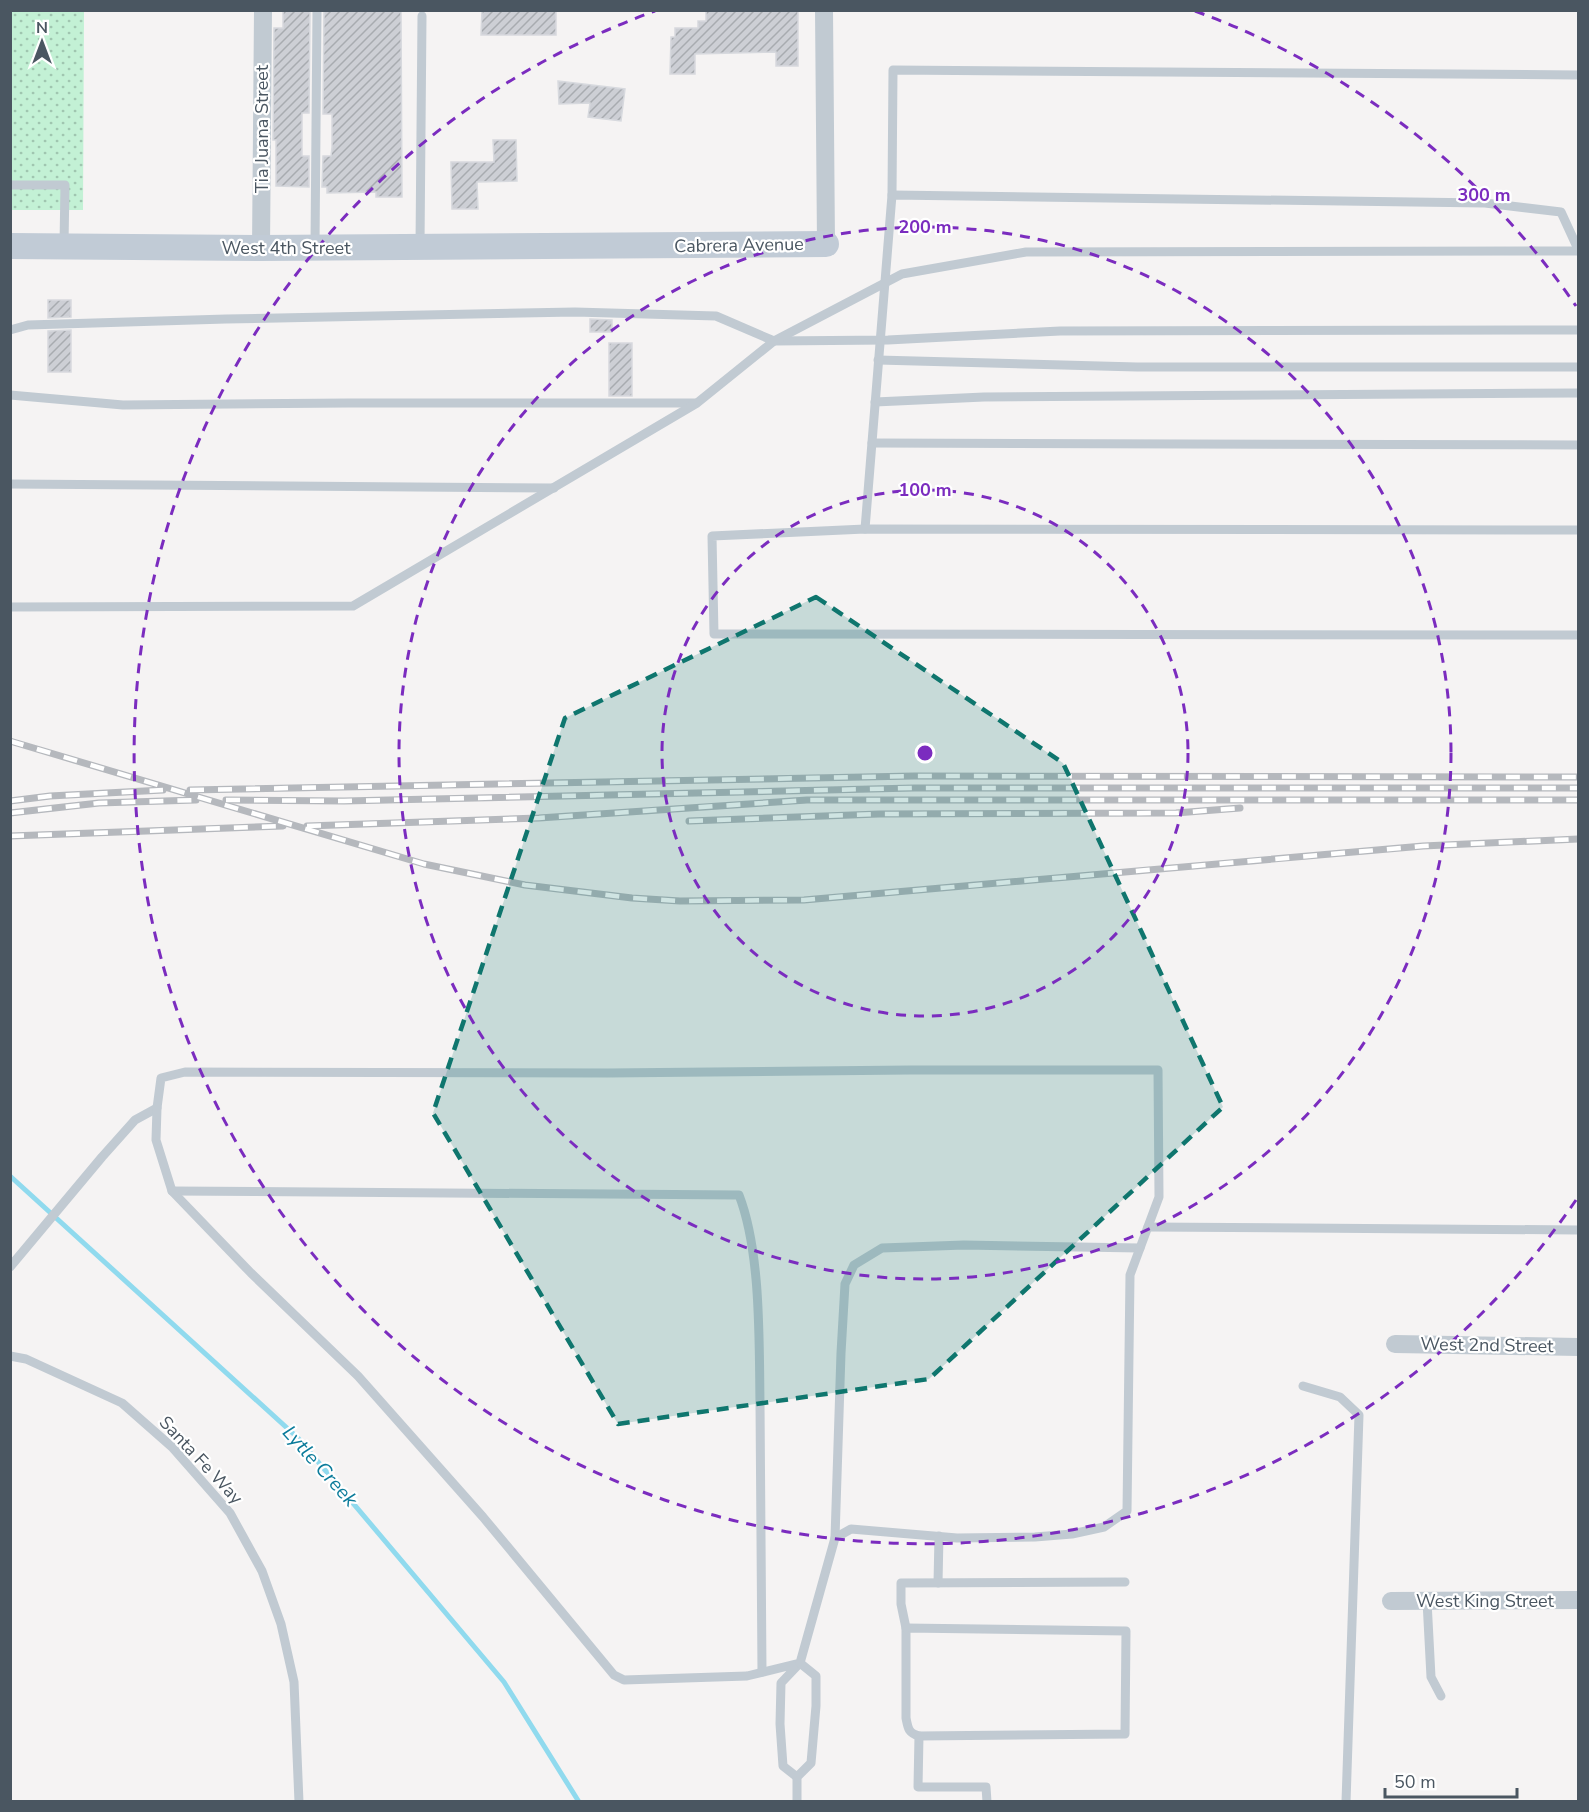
<svg xmlns="http://www.w3.org/2000/svg" width="1589" height="1812" font-family="'Nunito Sans',sans-serif">
  <style>
    .park { fill: url(#park-dots) }
    .lines { fill: none; stroke-linecap: round; stroke-linejoin: round }
    .stream { stroke: #90daee; stroke-width: 5 }
    .building { fill: url(#building-hatch); stroke: #d7d9de; stroke-width: 1.5 }
    .lane { stroke: #c1cad2; stroke-width: 9 }
    .street { stroke: #c1cad2; stroke-width: 18 }
    .secondary { stroke: #c1cbd6; stroke-width: 26 }
    .rail-casing { stroke: #b5b8bd; stroke-width: 7 }
    .rail { stroke: #fff; stroke-width: 4.5; stroke-dasharray: 14; stroke-linecap: butt }
    .marked { fill: #0f766e; fill-opacity: 0.2; stroke: #0f766e; stroke-width: 4.5; stroke-dasharray: 12 8; stroke-linejoin: round }
    .ring { fill: none; stroke: #7b2cbf; stroke-width: 3; stroke-dasharray: 10 8 }
    .labels { text-anchor: middle; dominant-baseline: central; stroke-width: 4.5; stroke-linejoin: round; paint-order: stroke }
    .street-label { font-size: 18px; fill: #4a5661; stroke: #fff }
    .water-label { font-size: 20px; font-style: italic; fill: #0c7c9b; stroke: #fff }
    .centre { fill: #7b2cbf; stroke: #fff; stroke-width: 3 }
    .ring-label { font-size: 18px; text-anchor: middle; font-weight: bold; fill: #7b2cbf; stroke: #fff; stroke-width: 4.5; stroke-linejoin: round; paint-order: stroke }
  </style>
  <defs>
    <pattern id="park-dots" width="8" height="8" patternUnits="userSpaceOnUse" patternTransform="scale(1.5)"><rect width="8" height="8" fill="#c3f1d5"/><path d="M2 2h.1M6 6h.1" fill="none" stroke="#a0c6b0" stroke-width="1.8" stroke-linecap="round"/></pattern>
    <pattern id="building-hatch" width="6" height="6" patternUnits="userSpaceOnUse" patternTransform="scale(1.5)"><rect width="6" height="6" fill="#cdcfd5"/><path d="M-1 1l2-2M0 6l6-6M5 7l2-2" fill="none" stroke="#a8abb0"/></pattern>
  </defs>
  <rect width="100%" height="100%" fill="#f5f3f3"/>
  <path class="park" d="M11 11H84L83 210H11Z"/>
  <g class="lines">
    <path class="stream" d="M10 1176 298 1438 504 1682 579 1802"/>
  </g>
  <g class="building">
    <path d="M283 10H310L309 113H302V156H309V187L276 186V140H273L274 28H283Z"/>
    <path d="M324 10H401L402 197H376V192L327 193V187H322L323 156H331L332 147V114H323Z"/>
    <path d="M482 10H556V35H481Z"/>
    <path d="M706 10H798V66H776V52L695 54V74H670L671 37H675V28H698V21H706Z"/>
    <path d="M558 81 625 89 621 121 588 117 590 103 559 104Z"/>
    <path d="M493 140H516L517 181 477 182 478 209H452L451 162H494Z"/>
    <path d="M48 300H71V317L48 318Z"/>
    <path d="M590 319 612 320V332H590Z"/>
    <path d="M71 330V372H48V331Z"/>
    <rect x="609" y="343" width="23" height="53"/>
  </g>
  <g class="lines">
    <g class="lane">
      <path d="M10 185H65L64 244"/>
      <path d="M892 195 893 70 1578 75"/>
      <path d="M315 245 317 10"/>
      <path d="M420 245 422 16"/>
      <path d="M10 330 28 325 226 319 575 312 716 316 774 341 888 340 1060 331 1578 330"/>
      <path d="M878 360 1137 367H1578"/>
      <path d="M10 395 123 405 348 403H695"/>
      <path d="M875 402 984 397 1578 393"/>
      <path d="M872 443 1578 445"/>
      <path d="M10 484 554 488"/>
      <path d="M865 529 892 195 1485 203 1561 212 1578 249"/>
      <path d="M1578 530 865 529 712 536 714 634 1578 635"/>
      <path d="M10 607 353 606 697 403 774 341 902 274 1026 252 1578 251"/>
      <path d="M172 1191 739 1195C761 1252 759 1340 760 1403 761 1492 761 1582 762 1672"/>
      <path d="M1148 1227 1578 1230"/>
      <path d="M10 1267 102 1157 135 1120 157 1108"/>
      <path d="M10 1356 26 1359 122 1403 172 1447 230 1513 262 1571 281 1624 294 1682 299 1802"/>
      <path d="M1303 1386 1340 1397 1359 1415 1346 1802"/>
      <path d="M835 1538 841 1353 845 1284 854 1265 882 1248 964 1245 1140 1248"/>
      <path d="M938 1583 939 1536"/>
      <path d="M1427 1601 1431 1677 1441 1696"/>
      <path d="M906 1628 1126 1631 1125 1734 919 1736C908 1733 908 1728 906 1718Z"/>
      <path d="M906 1628 901 1604V1583L1125 1582"/>
      <path d="M919 1736 918 1787H986L987 1802"/>
      <path d="M797 1777 783 1766 780 1724 781 1683 800 1663 835 1538 851 1529 957 1538 1035 1537 1072 1534 1104 1527 1127 1511 1130 1275 1159 1197 1158 1070H910L608 1073 185 1072 161 1078 157 1108 156 1140 172 1191 251 1273 358 1376 483 1517 614 1675 624 1680 747 1676 800 1663"/>
      <path d="M797 1802V1777L811 1763 816 1706V1676L800 1663"/>
    </g>
    <g class="street">
      <path d="M824 10 826 244"/>
      <path d="M261 248 263 10"/>
      <path d="M1395 1344 1578 1347"/>
      <path d="M1391 1601 1578 1600"/>
    </g>
    <path class="secondary" d="M10 246 261 248 826 244"/>
    <g class="rail-casing">
      <g id="rail">
        <path d="M10 741 424 864 525 885 632 898 680 901 804 900 1423 846 1578 839"/>
        <path d="M190 790 914 776 1578 777"/>
        <path d="M226 800 344 801 914 788H1578"/>
        <path d="M10 801 50 796 163 790"/>
        <path d="M10 813 99 803 196 800"/>
        <path d="M689 821 879 814 1176 813 1240 808"/>
        <path d="M307 826 539 818 807 800H1578"/>
        <path d="M10 836 283 826"/>
      </g>
    </g>
    <use href="#rail" class="rail"/>
  </g>
  <path class="marked" d="M816 597 1063 763 1223 1107 929 1379 618 1424 433 1113 565 718Z"/>
  <g class="ring">
    <circle cx="925" cy="753" r="263"/>
    <circle cx="925" cy="753" r="526"/>
    <path d="M1576 1200A790 790 0 1 1 655 11M1195 11A790 790 0 0 1 1576 306"/>
  </g>
  <g class="labels">
    <g class="street-label">
      <text transform="translate(262 129) rotate(-90)">Tia Juana Street</text>
      <text transform="translate(739 245) rotate(-1)">Cabrera Avenue</text>
      <text x="286" y="248">West 4th Street</text>
      <text transform="translate(1487 1345) rotate(1)">West 2nd Street</text>
      <text transform="translate(201 1460) rotate(47)">Santa Fe Way</text>
      <text x="1485" y="1601">West King Street</text>
    </g>
    <g class="water-label">
      <text transform="translate(320 1466) rotate(48)">Lytle Creek</text>
    </g>
  </g>
  <circle cx="925" cy="753" r="9" class="centre"/>
  <g class="ring-label">
    <text x="1484" y="201">300 m</text>
    <text x="925" y="233">200 m</text>
    <text x="925" y="496">100 m</text>
  </g>
  <rect width="1589" height="1812" fill="none" stroke="#4a5661" stroke-width="24"/>
  <g transform="translate(42 42)" stroke="#ffffff" stroke-width="4.5" paint-order="stroke">
  <path d="M0-4.5L10 22L0 15L-10 22Z" fill="#4a5661"/>
  <text y="-9" font-size="16" font-weight="bold" text-anchor="middle" fill="#4a5661">N</text>
  </g>
  <path d="M1385 1788v9h132v-9" fill="none" stroke="#4a5661" stroke-width="3"/>
  <text x="1394" y="1788" font-size="18" fill="#4a5661" stroke="#ffffff" stroke-width="4.5" paint-order="stroke">50 m</text>
</svg>
